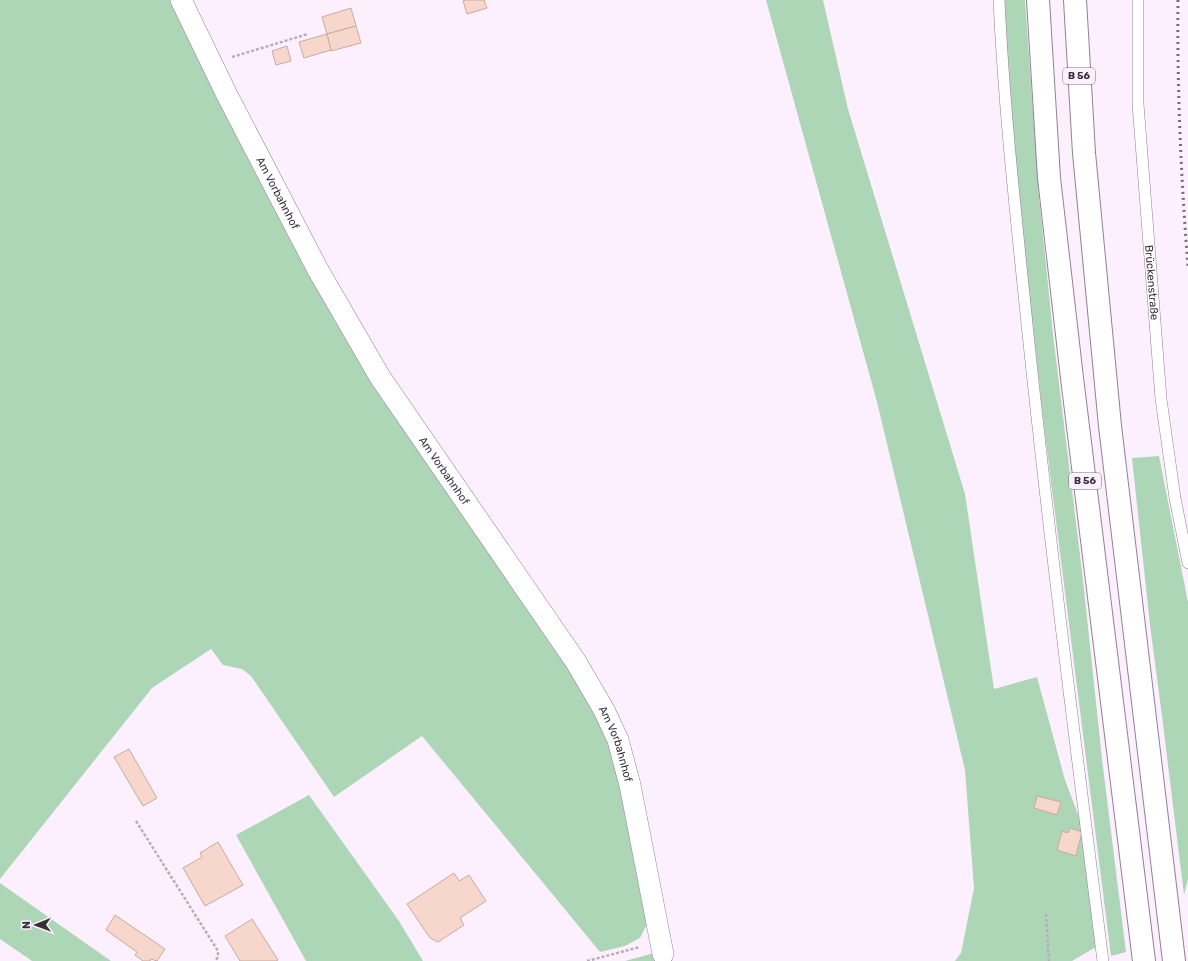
<svg xmlns="http://www.w3.org/2000/svg" width="1188" height="961" font-family="Rubik,sans-serif">
  <style>
    .green { fill: #add6b6 }
    .building { fill: #f7d6cb; stroke: #c9aa9f }
    .lines { fill: none; stroke-linecap: round; stroke-linejoin: round }
    .lane-casing { stroke: #937f95; stroke-width: 12 }
    .street-casing { stroke: #937f95; stroke-width: 22 }
    .primary-casing { stroke: #937f95; stroke-width: 24 }
    .path { stroke: #b8adb9; stroke-width: 2.5; stroke-dasharray: 3 2; stroke-linecap: butt }
    .lane { stroke: #fff; stroke-width: 11 }
    .street { stroke: #fff; stroke-width: 21 }
    .primary { stroke: #fff; stroke-width: 22 }
    .rail { stroke: #766d77; stroke-width: 3; stroke-dasharray: 2 4; stroke-linecap: butt }
    .labels { text-anchor: middle; dominant-baseline: central; stroke-width: 3; stroke-linejoin: round; paint-order: stroke }
    .shield { fill: #fdf0fe; stroke: #736a74; stroke-width: 1 }
    .shield-label { font-size: 10px; font-weight: bold; fill: #383039 }
    .street-label { font-size: 11px; fill: #383039; stroke: #fdf0fe }
  </style>
  <rect width="100%" height="100%" fill="#fdf0fe"/>
  <g class="green">
    <path d="M0 0H174L313 272 572 666 612 742 648 922 640 938 625 946 600 952 422 736 334 797 251 676 242 669 223 665 211 649 152 688 0 879Z"/>
    <path d="M766 0H823L848 109 965 494 994 689 1037 677 1065 780 1082 825 1096 947 1072 961H955L961 953 974 888 965 770 877 402Z"/>
    <path d="M1003 0H1025L1039 196 1053 334 1083 580 1102 759 1126 952 1111 956 1044 426 1014 161Z"/>
    <path d="M1159 456 1188 602V879L1184 895 1162 716 1150 625 1132 458Z"/>
    <path d="M309 795 399 921 423 961H306L236 835Z"/>
    <path d="M0 883 111 961H32L0 939Z"/>
    <path d="M654 953 656 961H625Z"/>
  </g>
  <g class="building">
    <path d="M466 0H484L487 8 467 14 463 1Z"/>
    <path d="M351 8 356 26 327 34 322 17Z"/>
    <path d="M356 26 361 43 331 51 327 34Z"/>
    <path d="M327 34 331 50 304 58 299 42Z"/>
    <path d="M287 46 291 61 276 65 272 51Z"/>
    <path d="M129 749 157 798 143 806 114 757Z"/>
    <path d="M1037 796 1061 802 1057 815 1034 808Z"/>
    <path d="M1070 828 1082 832 1076 856 1057 850 1062 831 1068 833Z"/>
    <path d="M218 842 243 885 205 906 183 868 202 857 200 853Z"/>
    <path d="M454 873 459 881 469 875 486 901 460 918 464 925 438 942 430 938 407 904Z"/>
    <path d="M115 915 165 949 157 961 151 959 150 961H143L135 955 137 952 106 930Z"/>
    <path d="M252 919 278 960 276 961H240L225 936Z"/>
  </g>
  <g class="lines">
    <g class="lane-casing">
      <g id="lane">
        <path d="M999 0C1004 108 1016 216 1027 324 1049 537 1076 749 1103 961"/>
        <path id="s1" d="M1138 0V104L1161 399 1175 498 1188 563"/>
      </g>
    </g>
    <g class="street-casing">
      <g id="street">
        <path id="s2" d="M181 0 227 95 318 270 380 377 576 662 604 710 618 740 630 785 663 954"/>
      </g>
    </g>
    <g class="primary-casing">
      <g id="primary">
        <path d="M1038 0 1049 178 1072 378 1144 961"/>
        <path d="M1075 0 1084 153 1110 426 1174 961"/>
      </g>
    </g>
    <g class="path">
      <path d="M232 57 308 34"/>
      <path d="M136 821 218 951V957L215 961"/>
      <path d="M1046 914 1049 961"/>
      <path d="M587 961 640 947"/>
    </g>
    <use href="#lane" class="lane"/>
    <use href="#street" class="street"/>
    <use href="#primary" class="primary"/>
    <path class="rail" d="M1178 0C1177 89 1181 178 1188 267"/>
  </g>
  <g class="labels">
    <g class="shield">
      <rect x="1063" y="68" width="32" height="16" rx="3"/>
      <rect x="1069" y="473" width="32" height="16" rx="3"/>
    </g>
    <g class="shield-label">
      <text x="1079" y="76">B 56</text>
      <text x="1085" y="481">B 56</text>
    </g>
    <g class="street-label">
      <text stroke="none"><textPath href="#s2" startOffset="216">Am Vorbahnhof</textPath></text>
      <text stroke="none"><textPath href="#s1" startOffset="283">Brückenstraße</textPath></text>
      <text stroke="none"><textPath href="#s2" startOffset="540">Am Vorbahnhof</textPath></text>
      <text stroke="none"><textPath href="#s2" startOffset="864">Am Vorbahnhof</textPath></text>
    </g>
  </g>
  <g transform="translate(36 925) rotate(269)" stroke="#fdf0fe" stroke-width="3" paint-order="stroke">
  <path d="M0-3L7 15L0 10L-7 15Z" fill="#383039"/>
  <text y="-6" font-size="11" font-weight="bold" text-anchor="middle" fill="#383039">N</text>
  </g>
</svg>
